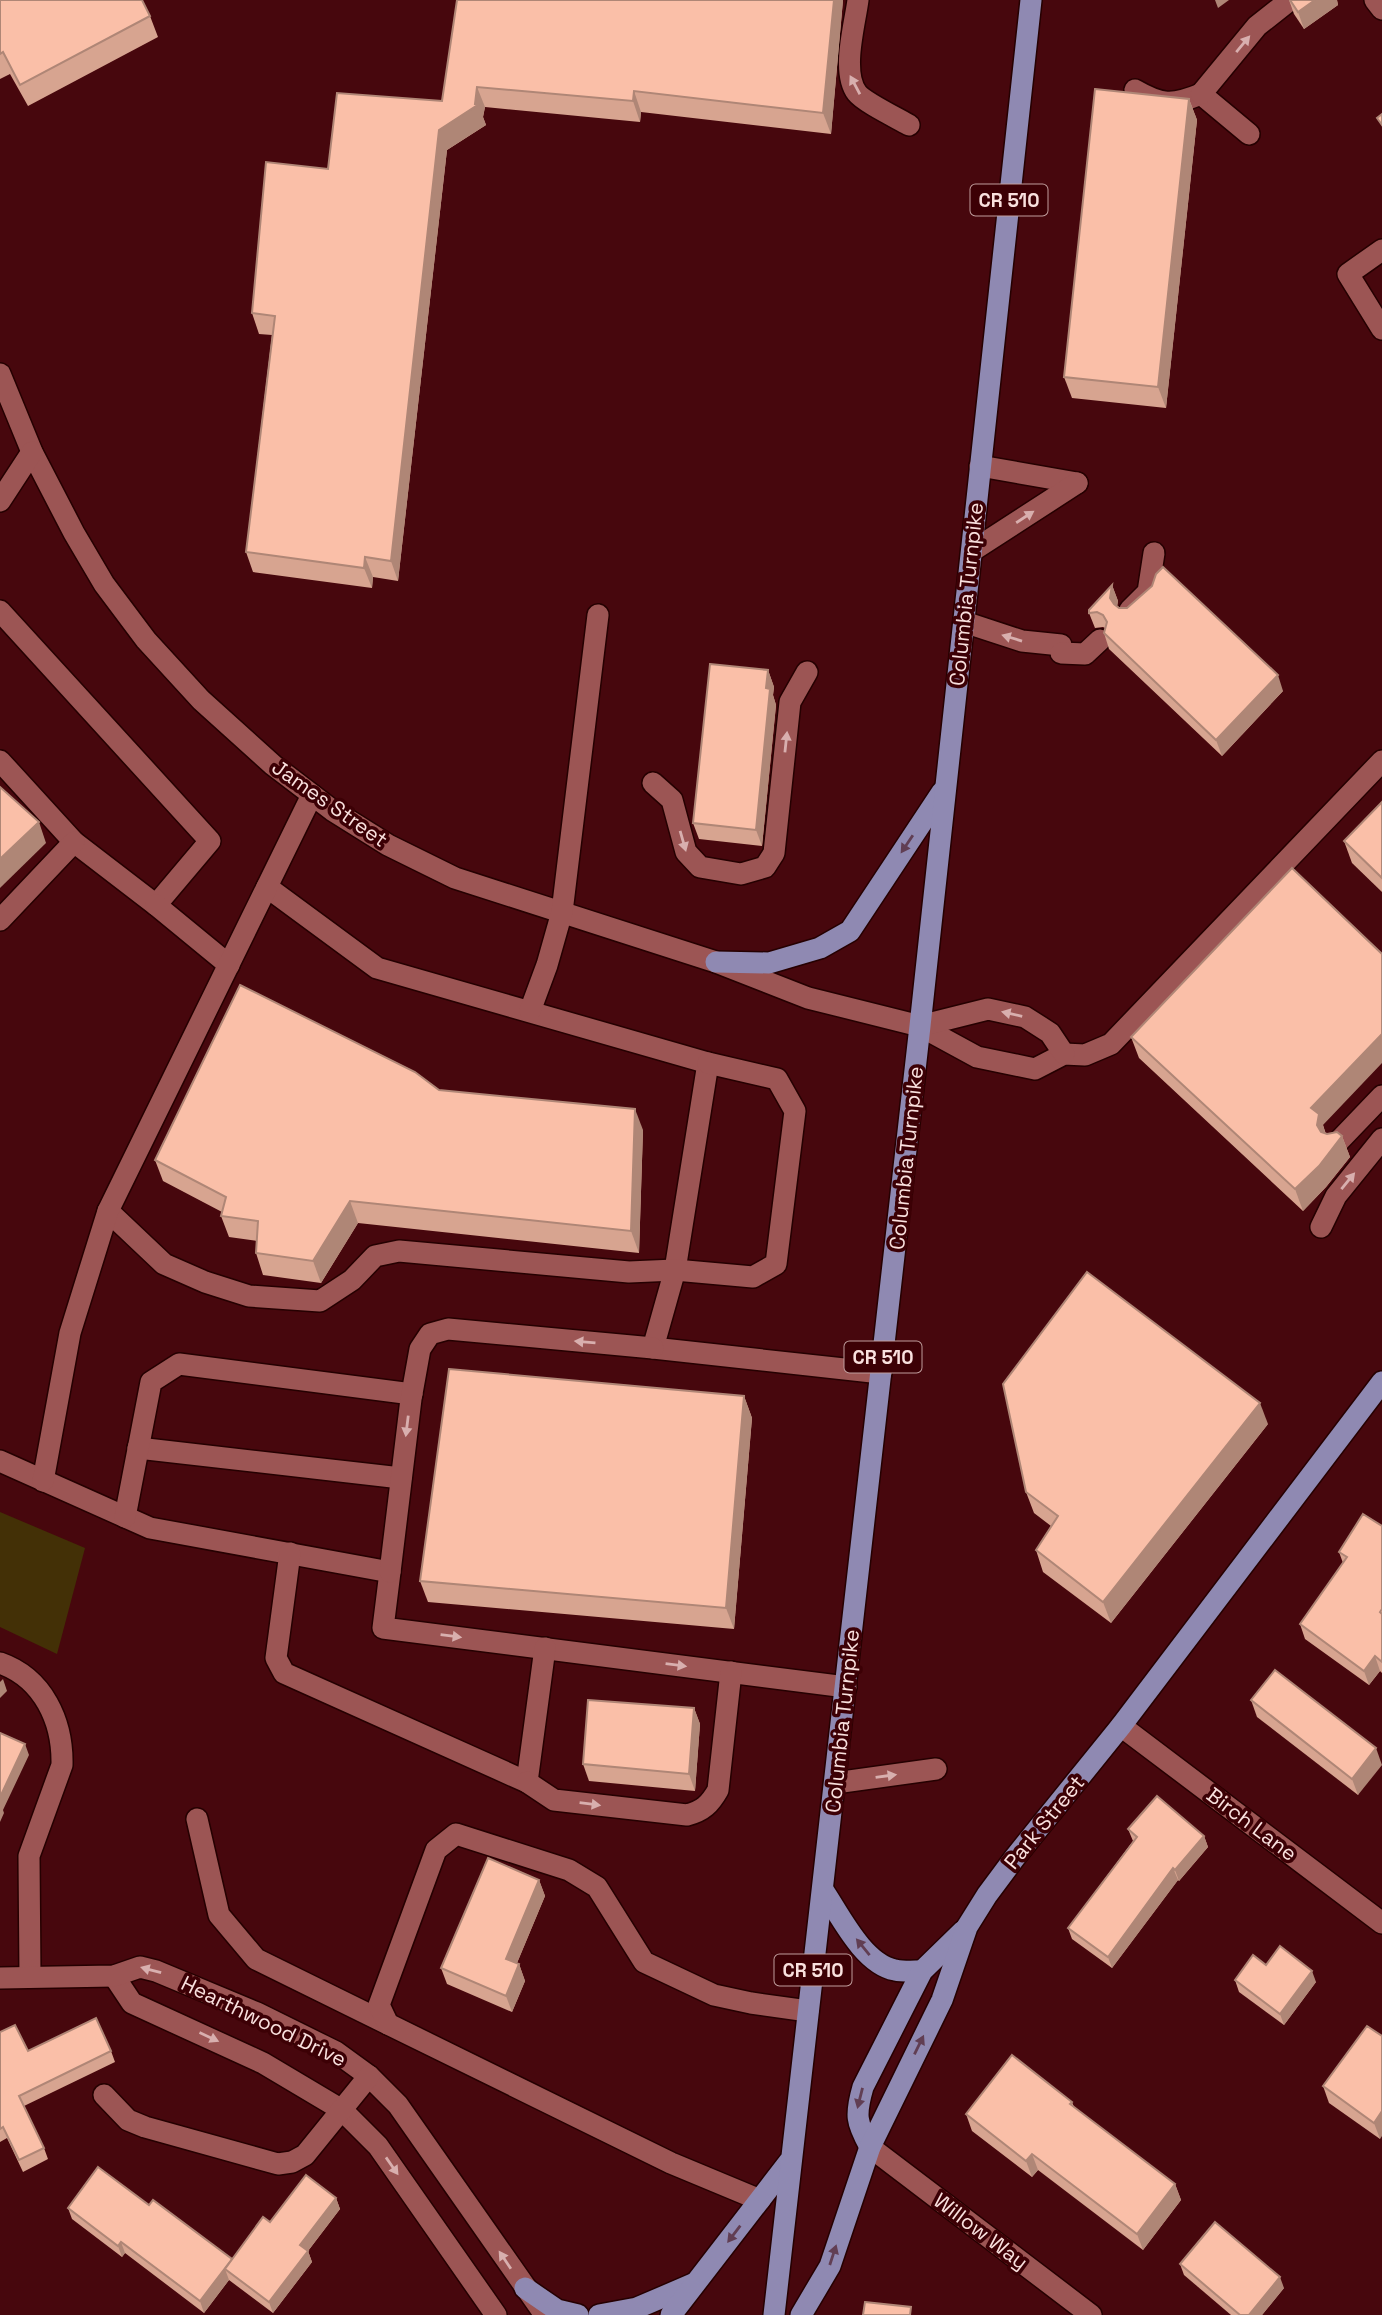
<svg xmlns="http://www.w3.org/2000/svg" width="1382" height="2315" font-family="'Space Grotesk',sans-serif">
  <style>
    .green { fill: #433006 }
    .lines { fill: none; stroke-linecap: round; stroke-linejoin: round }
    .minor-casing { stroke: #250001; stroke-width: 24 }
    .major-casing { stroke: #250001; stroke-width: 24 }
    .minor { stroke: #9c5554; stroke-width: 21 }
    .major { stroke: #8f89b2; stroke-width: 21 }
    .wall { fill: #d7a490 }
    .shaded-wall { fill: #af8676 }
    .building { fill: #fabfa8; stroke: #af8676; stroke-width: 2 }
    .oneway { fill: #d8afae }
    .oneway2 { fill: #613e53 }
    .labels { text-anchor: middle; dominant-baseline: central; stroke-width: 7; stroke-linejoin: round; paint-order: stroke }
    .shield { fill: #3c0005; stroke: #c09d9d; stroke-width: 2 }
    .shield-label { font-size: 19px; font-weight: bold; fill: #f9e0de }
    .street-label { font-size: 21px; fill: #f9e0de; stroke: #3c0005 }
  </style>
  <rect width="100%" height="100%" fill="#47070d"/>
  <path class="green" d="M0 1512 85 1548 57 1654 0 1627Z"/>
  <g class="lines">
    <g class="minor-casing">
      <g id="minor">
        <path d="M858 0C855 24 841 72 857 93 864 102 897 118 909 125"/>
        <path d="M1375 0 1382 9"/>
        <path d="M1135 90C1161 105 1172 106 1201 94L1249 134"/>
        <path d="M1201 94 1257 26 1290 0"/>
        <path d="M1382 250 1348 274 1382 329"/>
        <path d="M0 374 32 452 74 533 104 584 146 640 201 700 273 765 332 810 388 845 455 878 716 962 808 998 920 1026 977 1057 1035 1069 1064 1054 1085 1055 1111 1044 1382 761"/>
        <path d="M980 466 1077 483"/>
        <path d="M0 501 32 452"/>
        <path d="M972 551 1077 483"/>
        <path d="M1130 610 1148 592 1154 553"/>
        <path d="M0 611 210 841 156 905 74 842 0 761"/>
        <path d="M964 622 1022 641 1061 645"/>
        <path d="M1061 653 1085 654 1100 640"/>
        <path d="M653 783 672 800 686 852 700 867 741 874 765 867 774 853 790 702 807 672"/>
        <path d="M267 887 377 968 708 1063 675 1270 653 1348 881 1373"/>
        <path d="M156 905 229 965"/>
        <path d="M0 920 74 842"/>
        <path d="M530 1011 547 965 562 912 598 615"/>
        <path d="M920 1026 988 1009 1025 1017 1050 1033 1064 1054"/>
        <path d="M1337 1143 1382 1096"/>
        <path d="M108 1211 164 1264 205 1282 249 1296 320 1301 352 1280 375 1256 399 1251 629 1272 675 1270 753 1277 776 1264 795 1111 777 1079 708 1063"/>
        <path d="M1321 1227 1336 1196 1382 1139"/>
        <path d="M138 1448 401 1478"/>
        <path d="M0 1461 150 1528 390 1572 383 1628 846 1687"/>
        <path d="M43 1481 70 1333 108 1211 312 795"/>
        <path d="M125 1517 151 1382 179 1364 412 1394"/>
        <path d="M290 1553 276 1658 284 1673 527 1782 545 1648"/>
        <path d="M390 1572 411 1399 420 1349 430 1334 448 1329 653 1348"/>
        <path d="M0 1663C43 1678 63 1721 62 1765L29 1856 30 1977"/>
        <path d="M1121 1726 1382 1923"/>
        <path d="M527 1782 554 1800 687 1815C703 1811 710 1804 718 1790L731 1672"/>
        <path d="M835 1783 936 1769"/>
        <path d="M197 1819 219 1915 256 1959 388 2024"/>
        <path d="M114 1976 132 2003 263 2063 342 2110 378 2146 496 2315"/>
        <path d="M0 1978 114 1976 140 1967 156 1971 257 2013 336 2052 369 2076 398 2105 545 2315"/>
        <path d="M104 2095 128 2120 145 2127 278 2164 292 2162 305 2155 369 2076"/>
        <path d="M870 2147 1091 2315"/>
        <path d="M760 2200 671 2163 388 2024 379 2005 436 1850 456 1834 569 1870 597 1887 644 1962 714 1995 751 2003 808 2011"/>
      </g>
    </g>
    <g class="major-casing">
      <g id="major">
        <path d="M716 962 769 963 820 948 850 931 942 792"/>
        <path d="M823 1890C840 1915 863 1964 895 1970 904 1972 914 1971 922 1971"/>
        <path d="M870 2147C856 2122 855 2115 863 2087L922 1971 963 1931"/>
        <path d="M525 2288 557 2310 578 2315"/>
        <path d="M599 2315 637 2308 693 2284"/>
        <path d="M671 2315 789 2162"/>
        <path d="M774 2315 920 1026 1031 0"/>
        <path d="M801 2315 830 2266 870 2147 942 2000 967 1927 987 1895 1016 1856 1121 1726 1382 1382"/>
      </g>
    </g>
    <use href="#minor" class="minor"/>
    <use href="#major" class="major"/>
  </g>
  <g class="wall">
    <path d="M0 0 150 16 158 37 28 106 10 74 0 79Z"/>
    <path d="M457 0H843L831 134 641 112 640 122 485 107 483 117 486 125 447 150 398 581 373 577 372 588 253 572 246 552 272 335 259 334 252 313 328 169 442 101Z"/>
    <path d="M1289 0H1337L1338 5 1304 29 1294 14Z"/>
    <path d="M1189 99 1197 120 1166 408 1072 398 1064 377Z"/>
    <path d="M1112 585 1118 601 1117 606 1283 691 1222 756 1109 649 1104 633 1105 628 1103 627 1095 628 1089 613Z"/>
    <path d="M768 670 774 687 773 695 776 705 762 846 699 839 693 823Z"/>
    <path d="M1382 802V892L1352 863 1344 841Z"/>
    <path d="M1131 1037 1323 1125 1326 1134 1342 1136 1350 1157 1326 1187 1303 1211 1139 1058Z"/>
    <path d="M439 1090 643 1130 639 1253 358 1223 321 1283 263 1275 256 1253 257 1241 229 1237 221 1216 222 1212 163 1181 155 1160Z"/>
    <path d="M744 1396 752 1418 734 1629 428 1602 420 1581Z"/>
    <path d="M1268 1424 1111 1623 1043 1572 1036 1550 1051 1526 1034 1513 1026 1492Z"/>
    <path d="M1382 1526V1673L1380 1671 1369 1685 1305 1639 1300 1624 1343 1563 1339 1552Z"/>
    <path d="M1251 1700 1376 1748 1358 1795 1257 1717Z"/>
    <path d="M694 1708 700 1724 695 1791 589 1781 583 1764Z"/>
    <path d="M1128 1829 1204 1836 1208 1847 1179 1881 1178 1880 1112 1968 1072 1939 1068 1928 1133 1841Z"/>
    <path d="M539 1880 545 1896 517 1963 519 1964 525 1981 512 2012 447 1984 441 1968Z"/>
    <path d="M1266 1965 1316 1982 1284 2025 1239 1992 1235 1980Z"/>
    <path d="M0 2032 28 2051H111L115 2062 24 2106 44 2148 48 2159 23 2172 7 2138 0 2142Z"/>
    <path d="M1382 2036 1380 2139 1329 2103 1323 2086Z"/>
    <path d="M1072 2102 1074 2107 1175 2184 1181 2200 1143 2250 1038 2170 1032 2177 972 2131 966 2114Z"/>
    <path d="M336 2198 340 2209 308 2251 312 2262 273 2313 229 2280 204 2313 125 2253 122 2257 72 2219 68 2208 149 2205 232 2259 270 2222Z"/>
    <path d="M1180 2264 1284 2288 1262 2315H1231L1184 2275Z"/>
  </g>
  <g class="shaded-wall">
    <path d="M834 0H843L831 134 823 113Z"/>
    <path d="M1215 0H1229L1218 8Z"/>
    <path d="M1315 0H1337L1338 5 1304 29 1298 12Z"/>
    <path d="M477 87 485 107 483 117 486 125 447 150 398 581 391 561 439 130 475 104Z"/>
    <path d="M634 91 641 112 640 122 633 101Z"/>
    <path d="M1189 99 1197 120 1166 408 1158 387Z"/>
    <path d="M365 557 373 577 372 588 364 568Z"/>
    <path d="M1112 585 1118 601 1116 614 1110 598Z"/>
    <path d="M768 670 774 687 773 695 776 705 762 846 756 830Z"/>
    <path d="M1278 675 1283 691 1222 756 1216 740Z"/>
    <path d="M39 822 46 843 0 888V859Z"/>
    <path d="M1382 1034V1063L1323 1125 1326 1136 1324 1146 1311 1108Z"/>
    <path d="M635 1109 643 1130 639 1253 631 1231Z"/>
    <path d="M1342 1136 1350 1157 1326 1187 1303 1211 1295 1189Z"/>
    <path d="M350 1201 358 1223 321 1283 313 1261Z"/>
    <path d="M744 1396 752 1418 734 1629 726 1608Z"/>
    <path d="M1260 1403 1268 1424 1111 1623 1103 1602Z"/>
    <path d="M1375 1656 1380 1671 1369 1685 1364 1671Z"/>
    <path d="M3 1679 7 1691 0 1698V1682Z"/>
    <path d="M694 1708 700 1724 695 1791 689 1774Z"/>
    <path d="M25 1744 29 1755 3 1810 4 1813 0 1822V1797Z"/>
    <path d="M1376 1748 1382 1765 1358 1795 1352 1779Z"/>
    <path d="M1204 1836 1208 1847 1179 1881 1175 1870Z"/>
    <path d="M1173 1868 1178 1880 1112 1968 1108 1957Z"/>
    <path d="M539 1880 545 1896 512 1975 506 1959Z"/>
    <path d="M519 1964 525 1981 512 2012 506 1996Z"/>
    <path d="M1312 1971 1316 1982 1284 2025 1280 2014Z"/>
    <path d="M1382 2111V2136L1380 2139 1374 2123Z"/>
    <path d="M1032 2154 1038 2170 1032 2177 1026 2161Z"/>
    <path d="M1175 2184 1181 2200 1143 2250 1137 2234Z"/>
    <path d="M336 2198 340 2209 308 2251 312 2262 273 2313 269 2302 300 2245Z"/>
    <path d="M121 2242 125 2253 122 2257 118 2246Z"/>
    <path d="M232 2259 225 2269 229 2280 204 2313 200 2301Z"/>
    <path d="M1280 2277 1284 2288 1262 2315H1249Z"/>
  </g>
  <g class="building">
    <path d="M0 0H142L150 16 20 85 3 52 0 54Z"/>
    <path d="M457 0H834L823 113 634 91 633 101 477 87 475 104H479L439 130 391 561 365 557 364 568 246 552 275 316 252 313 266 162 328 169 337 93 442 101Z"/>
    <path d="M1290 0H1315L1298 12Z"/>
    <path d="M1095 89 1189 99 1158 387 1064 377Z"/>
    <path d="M1382 114V125L1377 118Z"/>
    <path d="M1163 567 1278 675 1216 740 1104 633 1107 622 1103 615 1097 612 1089 613V610L1112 585 1110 598 1114 604 1119 608H1127L1152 586 1156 574Z"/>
    <path d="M710 664 768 670 766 688 770 689 756 830 693 823Z"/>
    <path d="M0 787 39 822 0 859Z"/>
    <path d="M1382 802V878L1344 841Z"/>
    <path d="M1292 868 1382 954V1034L1311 1108 1319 1114 1317 1125 1321 1132 1327 1134 1337 1132 1342 1136 1319 1166 1295 1189 1131 1037Z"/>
    <path d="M240 985 415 1072 439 1090 635 1109 631 1231 350 1201 313 1261 256 1253 258 1221 221 1216 226 1197 155 1160Z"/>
    <path d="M1087 1272 1260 1403 1103 1602 1036 1550 1058 1516 1026 1492 1003 1384Z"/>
    <path d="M449 1369 744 1396 726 1608 420 1581Z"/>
    <path d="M1363 1514 1382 1526V1609L1380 1612 1382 1614V1662L1375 1656 1364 1671 1300 1624 1347 1557 1339 1552Z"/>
    <path d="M1275 1670 1376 1748 1352 1779 1251 1700Z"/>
    <path d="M588 1700 694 1708 689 1774 583 1764Z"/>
    <path d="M0 1733 25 1744 0 1797Z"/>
    <path d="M1157 1796 1204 1836 1175 1870 1173 1868 1108 1957 1068 1928 1137 1837 1128 1829Z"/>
    <path d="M488 1858 539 1880 506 1959 519 1964 506 1996 441 1968Z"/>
    <path d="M1280 1946 1312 1971 1280 2014 1235 1980 1253 1955 1266 1965Z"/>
    <path d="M96 2018 111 2051 19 2096 44 2148 19 2160 3 2127 0 2129V2032L15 2025 28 2051Z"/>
    <path d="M1367 2026 1382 2036V2111L1374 2123 1323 2086Z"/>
    <path d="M1012 2055 1072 2102 1070 2104 1175 2184 1137 2234 1032 2154 1026 2161 966 2114Z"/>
    <path d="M98 2167 149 2205 153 2200 232 2259 200 2301 121 2242 118 2246 68 2208Z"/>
    <path d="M306 2175 336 2198 300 2245 308 2251 269 2302 225 2269 263 2217 270 2222Z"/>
    <path d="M1215 2222 1280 2277 1249 2315H1240L1180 2264Z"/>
    <path d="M865 2302 911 2307 910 2315H863Z"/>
  </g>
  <defs><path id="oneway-solid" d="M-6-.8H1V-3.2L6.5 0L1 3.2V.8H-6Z" transform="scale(1.75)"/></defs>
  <g class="oneway">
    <use href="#oneway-solid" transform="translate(1243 44) rotate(-50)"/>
    <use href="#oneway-solid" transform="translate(855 85) rotate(-118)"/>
    <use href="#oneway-solid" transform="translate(1025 517) rotate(-33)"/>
    <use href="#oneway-solid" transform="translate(1012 638) rotate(-163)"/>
    <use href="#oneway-solid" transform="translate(786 742) rotate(-84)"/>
    <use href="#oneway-solid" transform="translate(683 841) rotate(74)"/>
    <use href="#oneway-solid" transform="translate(1012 1014) rotate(-167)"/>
    <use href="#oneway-solid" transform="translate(1348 1181) rotate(-51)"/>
    <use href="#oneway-solid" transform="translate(585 1342) rotate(-175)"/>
    <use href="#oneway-solid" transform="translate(407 1426) rotate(97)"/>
    <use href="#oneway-solid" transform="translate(451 1636) rotate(7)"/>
    <use href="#oneway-solid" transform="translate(676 1665) rotate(7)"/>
    <use href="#oneway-solid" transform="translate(886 1776) rotate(-8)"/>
    <use href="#oneway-solid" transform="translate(590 1804) rotate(7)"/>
    <use href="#oneway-solid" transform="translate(151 1970) rotate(-165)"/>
    <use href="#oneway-solid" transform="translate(209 2037) rotate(25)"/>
    <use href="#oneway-solid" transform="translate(392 2166) rotate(55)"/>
    <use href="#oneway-solid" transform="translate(505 2260) rotate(-124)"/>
  </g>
  <g class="oneway2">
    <use href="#oneway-solid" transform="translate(907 844) rotate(124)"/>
    <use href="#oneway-solid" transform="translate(863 1947) rotate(-129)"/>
    <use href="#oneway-solid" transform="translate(919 2045) rotate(-64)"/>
    <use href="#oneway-solid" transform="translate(860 2098) rotate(104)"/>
    <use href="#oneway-solid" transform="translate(734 2234) rotate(127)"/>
    <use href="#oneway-solid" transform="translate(833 2255) rotate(-72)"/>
  </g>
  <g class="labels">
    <g class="shield">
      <rect x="970.5" y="184.5" width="77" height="31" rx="5"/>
      <rect x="844.5" y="1341.5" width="77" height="31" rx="5"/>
      <rect x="774.5" y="1954.5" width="77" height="31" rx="5"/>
    </g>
    <g class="shield-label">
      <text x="1009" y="200">CR 510</text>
      <text x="883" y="1357">CR 510</text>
      <text x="813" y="1970">CR 510</text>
    </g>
    <g class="street-label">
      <text transform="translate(966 594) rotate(-84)">Columbia Turnpike</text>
      <text transform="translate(330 803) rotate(35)">James Street</text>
      <text transform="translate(906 1158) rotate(-84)">Columbia Turnpike</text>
      <text transform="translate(842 1721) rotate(-84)">Columbia Turnpike</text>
      <text transform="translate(1044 1822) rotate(-51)">Park Street</text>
      <text transform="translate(1252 1824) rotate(37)">Birch Lane</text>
      <text transform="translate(264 2021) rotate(26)">Hearthwood Drive</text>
      <text transform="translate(981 2231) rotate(37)">Willow Way</text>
    </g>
  </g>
</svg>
